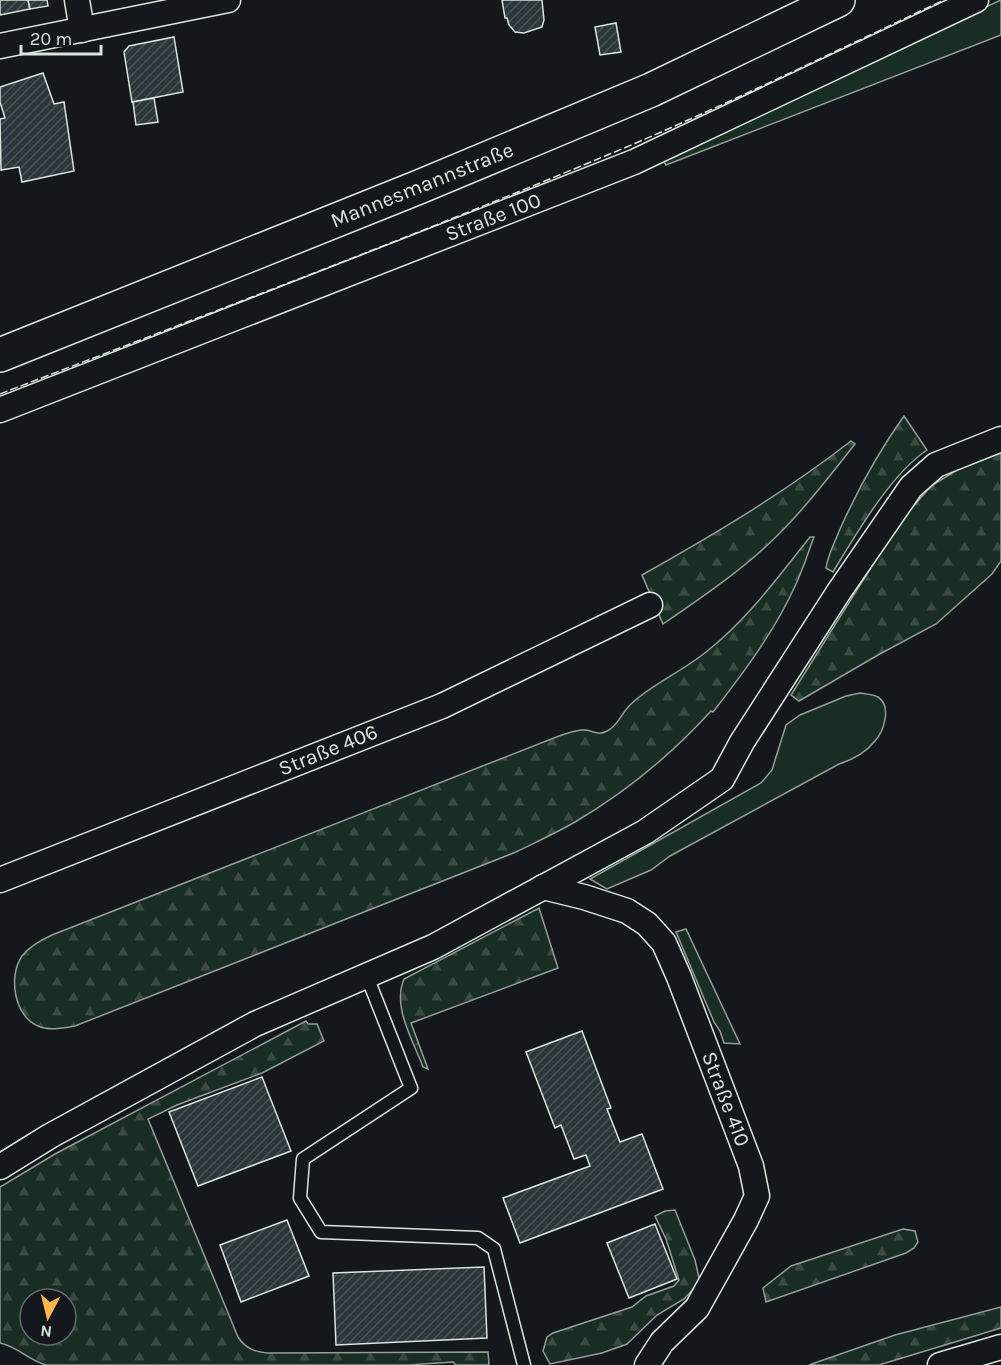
<svg xmlns="http://www.w3.org/2000/svg" width="1001" height="1365" font-family="Karla,sans-serif">
  <style>
    .green { fill: #1a2d24; stroke: #939e99; stroke-width: 1.5 }
    .forest { fill: url(#forest-firs); stroke: #939e99; stroke-width: 1.5; fill-rule: evenodd }
    .building { fill: url(#building-hatch); stroke: #d8e6dc; stroke-width: 1.5 }
    .lines { fill: none; stroke-linecap: round; stroke-linejoin: round }
    .service-casing { stroke: #d8e6dc; stroke-width: 15 }
    .minor-casing { stroke: #d8e6dc; stroke-width: 27 }
    .secondary-casing { stroke: #d8e6dc; stroke-width: 36 }
    .service { stroke: #14181c; stroke-width: 12 }
    .minor { stroke: #14181c; stroke-width: 24 }
    .secondary { stroke: #14181c; stroke-width: 33 }
    .fence { stroke: #d8e6dc; stroke-width: 1.5; stroke-dasharray: 8 3; stroke-linecap: butt }
    .labels { text-anchor: middle; dominant-baseline: central; stroke-width: 4.5; stroke-linejoin: round; paint-order: stroke }
    .street-label { font-size: 21px; fill: #d8e6dc; stroke: #14181c }
  </style>
  <defs>
    <pattern id="forest-firs" width="22" height="20" patternUnits="userSpaceOnUse" patternTransform="scale(1.5)"><rect width="22" height="20" fill="#1a2d24"/><path d="M5 1l3.5 6h-7zM16 11l3.5 6h-7z" fill="#3b4b43"/></pattern>
    <pattern id="building-hatch" width="6" height="6" patternUnits="userSpaceOnUse" patternTransform="scale(1.5)"><rect width="6" height="6" fill="#2c363c"/><path d="M-1 1l2-2M0 6l6-6M5 7l2-2" fill="none" stroke="#4a5358"/></pattern>
  </defs>
  <rect width="100%" height="100%" fill="#14181c"/>
  <g class="green">
    <path d="M1001 0V35L666 165 662 158Z"/>
    <path d="M860 693C866 694 873 694 878 697 892 706 884 731 875 741 866 752 852 760 839 764L670 856 651 870 607 889 590 879 761 783 772 770 786 725 800 715 846 696Z"/>
    <path d="M686 929 740 1044 724 1043 720 1031 714 1022 676 932Z"/>
  </g>
  <g class="forest">
    <path d="M904 416 927 450C891 474 856 534 833 572L826 568C828 554 835 542 840 529 858 489 879 451 904 416Z"/>
    <path d="M851 441 855 444C831 474 808 505 780 533 745 568 704 596 663 624L642 575C715 534 784 493 851 441Z"/>
    <path d="M1001 453V561L992 574 936 624 878 655 799 701 791 695 880 553 904 517 931 486 957 470Z"/>
    <path d="M810 537H814C808 553 803 569 796 584 775 631 744 672 713 712L711 711C671 755 626 792 575 822 556 833 536 842 516 852L75 1026C63 1028 49 1031 38 1026 14 1016 8 976 22 956 30 946 41 940 52 935L559 736C567 734 576 729 585 730 594 731 598 736 607 731 618 726 622 712 631 704 652 684 683 671 706 652 747 620 778 577 810 537Z"/>
    <path d="M539 908 558 968 411 1023 428 1069 423 1067C413 1040 392 1007 404 979Z"/>
    <path d="M306 1021 308 1024H317L324 1041 262 1073 177 1105 148 1119 238 1337C246 1349 255 1352 269 1353L488 1352 489 1365H456L453 1362 408 1365H47C29 1361 19 1347 0 1343V1187L55 1154ZM30 1299H66V1335H30Z"/>
    <path d="M675 1210 695 1260 700 1282 684 1299 657 1315 627 1344 602 1353 550 1364 543 1351 547 1337 553 1333 632 1307 646 1296 674 1286 679 1280 666 1239 655 1216 665 1211Z"/>
    <path d="M903 1229 915 1231 918 1242 914 1248 906 1253 766 1302 763 1288 791 1266Z"/>
    <path d="M1001 1307V1328L879 1365H809L895 1335Z"/>
  </g>
  <g class="building">
    <path d="M0 0H28L30 9 0 15Z"/>
    <path d="M28 0H47L48 6 30 9Z"/>
    <path d="M502 0H542L544 20 542 27 524 33 515 32 509 25 507 18H505Z"/>
    <path d="M616 23 621 52 600 55 595 27Z"/>
    <path d="M174 37 183 92 132 102 124 52 129 46Z"/>
    <path d="M43 73 54 104 64 102 74 171 22 182 19 167 1 170 0 119 5 118 0 102V87Z"/>
    <path d="M154 98 158 122 136 125 133 102Z"/>
    <path d="M582 1031 611 1108 607 1109 620 1142 642 1134 663 1189 520 1243 503 1198 590 1166 586 1155 574 1159 561 1125 555 1128 526 1052Z"/>
    <path d="M262 1077 291 1151 198 1186 169 1112Z"/>
    <path d="M287 1220 309 1276 241 1302 220 1245Z"/>
    <path d="M655 1224 677 1279 629 1298 607 1243Z"/>
    <path d="M484 1267 487 1338 336 1345 333 1273Z"/>
  </g>
  <g class="lines">
    <g class="service-casing">
      <path id="service" d="M366 974 411 1088 303 1159 300 1198 321 1232 478 1238 494 1249 524 1365"/>
    </g>
    <g class="minor-casing">
      <g id="minor">
        <path d="M77 0 82 30"/>
        <path d="M0 46 228 0"/>
        <path d="M0 410 634 162 976 0"/>
        <path d="M0 880 442 706 650 605"/>
        <path d="M543 887 584 897 627 911 647 924 664 943 679 977 751 1166 757 1196 746 1220 697 1308 662 1342 647 1365"/>
        <path d="M0 1167 50 1136 255 1024 433 947 645 832 722 779 742 742 838 593 911 487 936 465 1001 439"/>
        <path d="M940 1365 1001 1347"/>
      </g>
    </g>
    <g class="secondary-casing">
      <path id="secondary" d="M0 355 419 187 651 90 838 0"/>
    </g>
    <use href="#service" class="service"/>
    <use href="#minor" class="minor"/>
    <use href="#secondary" class="secondary"/>
    <path class="fence" d="M0 394C212 312 426 232 636 143 740 98 842 48 944 0"/>
  </g>
  <g class="labels">
    <g class="street-label">
      <text transform="translate(422 185) rotate(-22)">Mannesmannstraße</text>
      <text transform="translate(493 217) rotate(-21)">Straße 100</text>
      <text transform="translate(328 750) rotate(-22)">Straße 406</text>
      <text transform="translate(726 1099) rotate(69)">Straße 410</text>
    </g>
  </g>
  <g transform="translate(48 1317) rotate(187)"><circle r="28" fill="#14181c" stroke="#626a69" stroke-width="1.5"/>
  <path d="M0-4.5L10 22L0 15L-10 22Z" fill="#ffb74d"/>
  <text y="-9" font-size="16" font-weight="bold" text-anchor="middle" fill="#d8e6dc">N</text>
  </g>
  <path d="M21 45v9h80v-9" fill="none" stroke="#d8e6dc" stroke-width="3"/>
  <text x="30" y="45" font-size="18" fill="#d8e6dc" stroke="#14181c" stroke-width="4.5" paint-order="stroke">20 m</text>
</svg>
